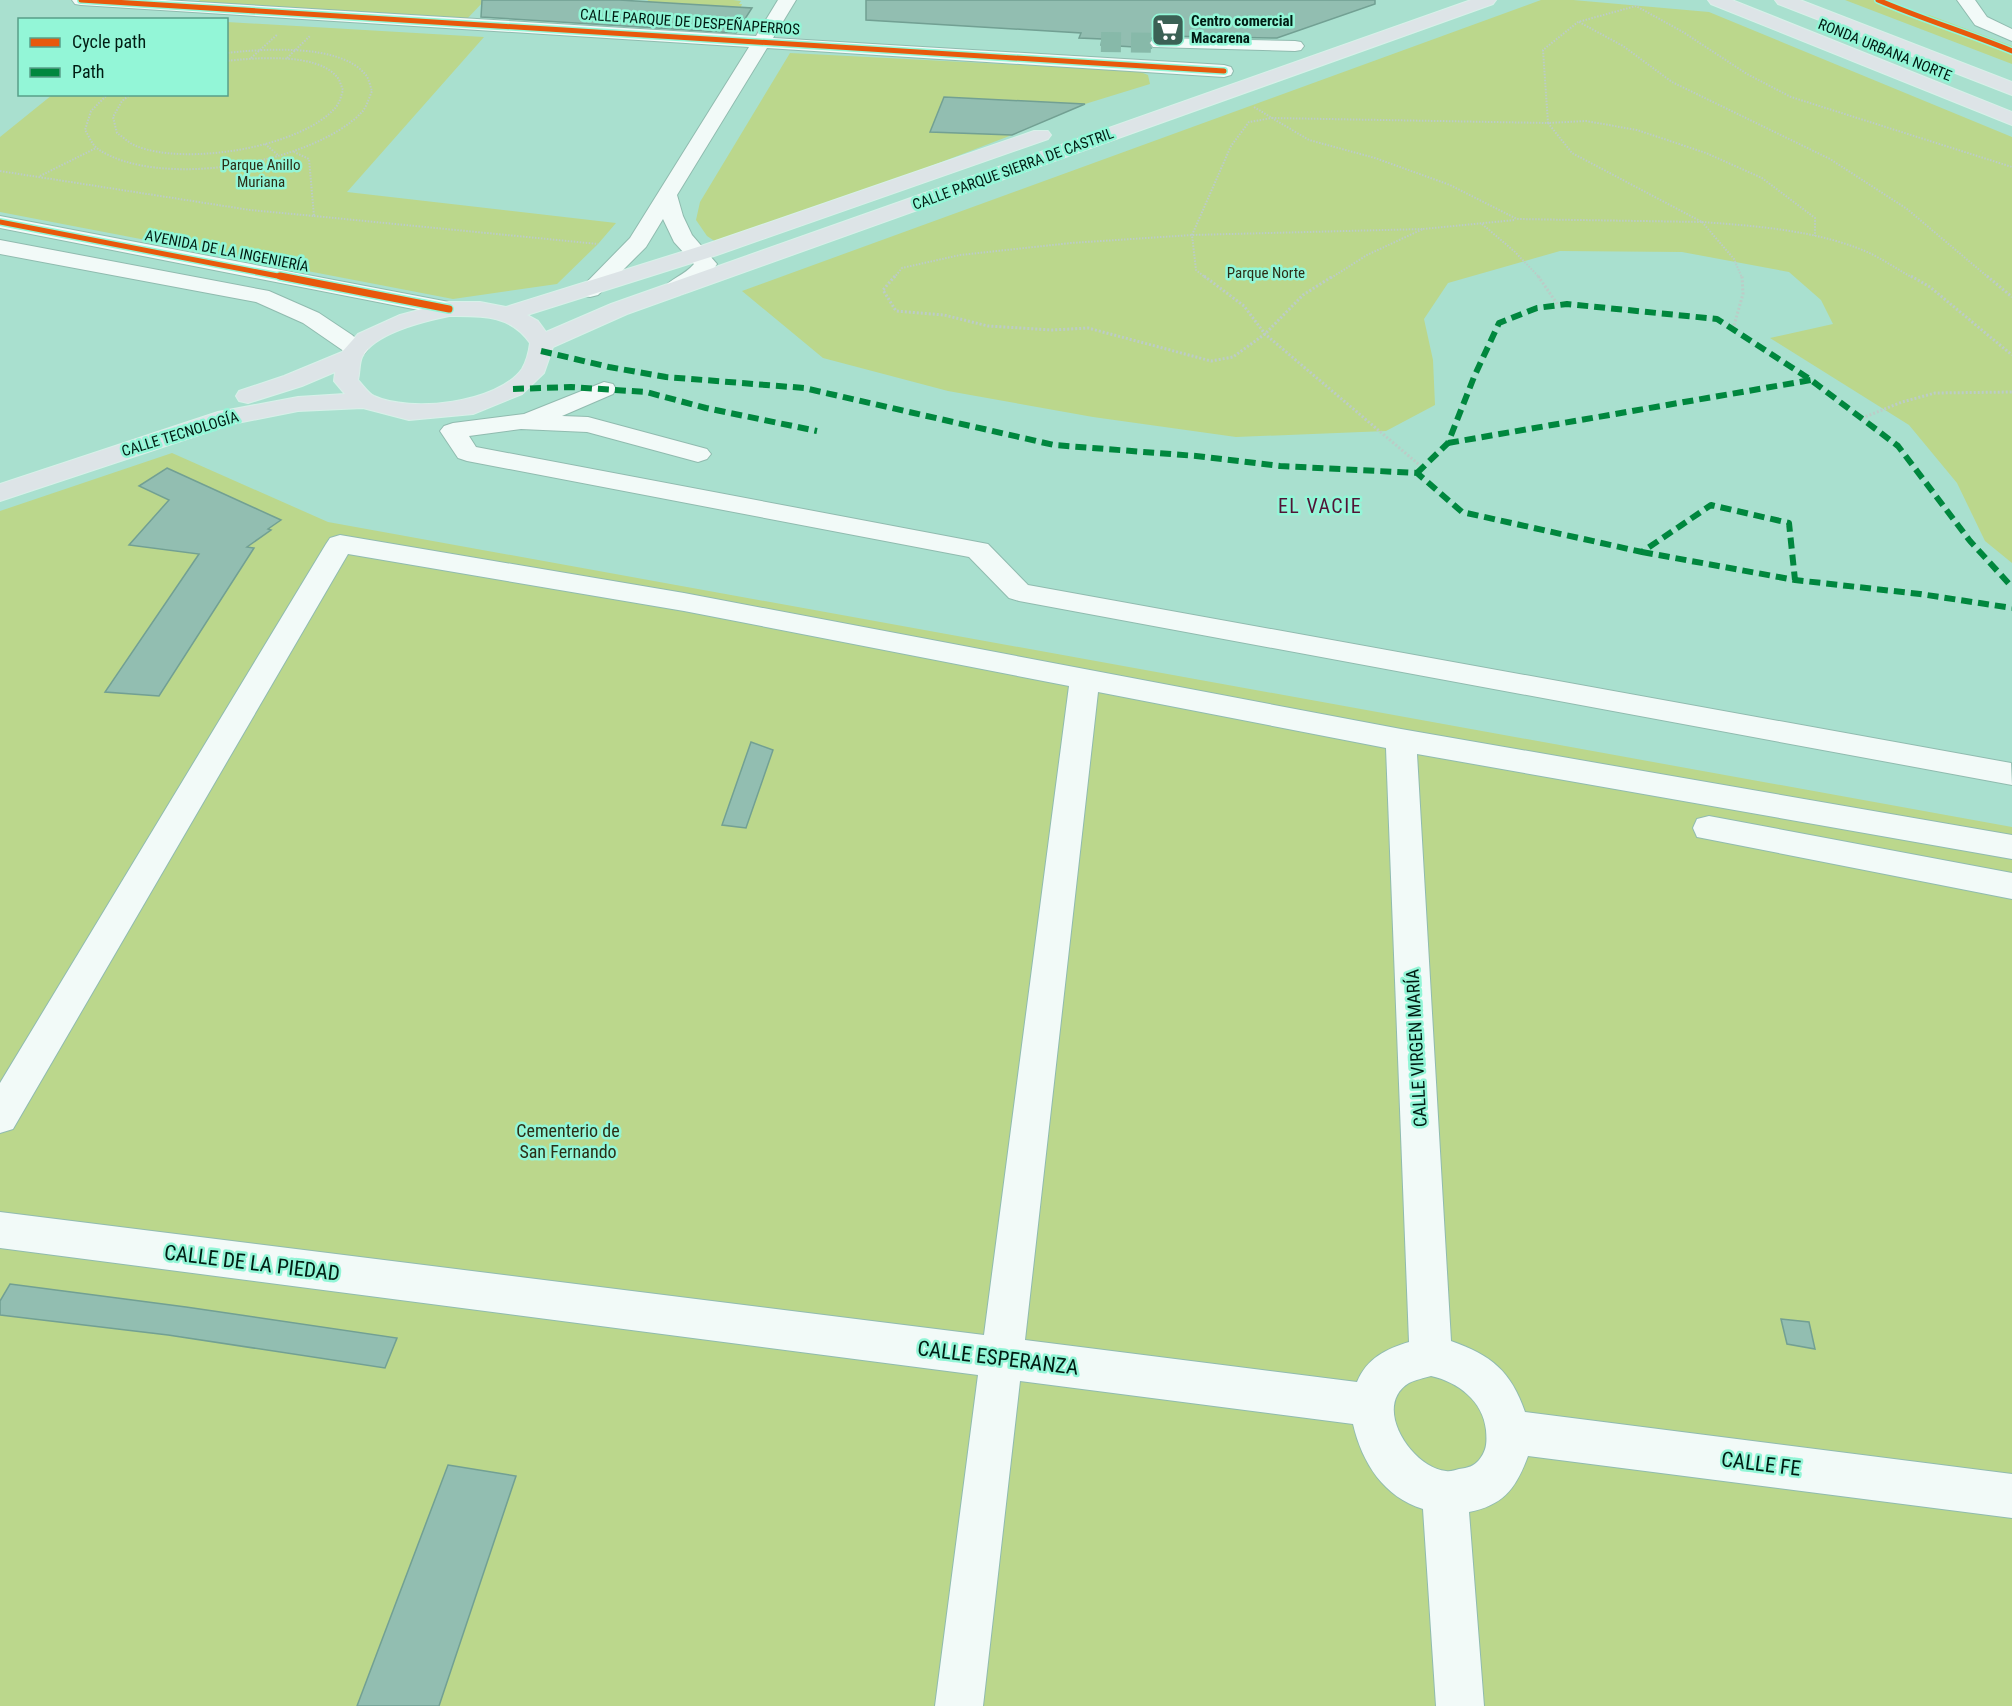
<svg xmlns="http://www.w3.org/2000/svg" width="2012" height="1706" font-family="'Roboto Condensed',sans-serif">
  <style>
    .green { fill: #bbd78c }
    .building { fill: #92beb1; stroke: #72a093; stroke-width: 1.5 }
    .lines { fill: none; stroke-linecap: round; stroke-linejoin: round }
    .minor-tunnel { stroke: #87b9a9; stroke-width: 20; stroke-dasharray: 20 10; stroke-linecap: butt }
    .minor-casing { stroke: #90bbaf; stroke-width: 2 }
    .major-casing { stroke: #d8f1e9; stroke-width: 2 }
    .path-far1 { stroke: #bcccc7; stroke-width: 2; stroke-dasharray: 1.5 1.5; stroke-linecap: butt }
    .path { stroke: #bcccc7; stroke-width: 3; stroke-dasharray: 2 2; stroke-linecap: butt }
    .minor { fill: #f2faf8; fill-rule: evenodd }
    .major { fill: #dde4e7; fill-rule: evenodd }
    .quiet { stroke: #00873e; stroke-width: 6; stroke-dasharray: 11 6; stroke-linecap: butt }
    .cycleway-far1-casing { stroke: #93f6d7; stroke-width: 8 }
    .cycleway-casing { stroke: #93f6d7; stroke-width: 10 }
    .cycleway-far1 { stroke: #e8590c; stroke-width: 5 }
    .cycleway { stroke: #e8590c; stroke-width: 7 }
    .labels { text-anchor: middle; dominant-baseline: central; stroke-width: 5; stroke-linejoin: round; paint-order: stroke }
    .far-poi-label { font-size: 15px; font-weight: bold; fill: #001c13; stroke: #93f6d7; text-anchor: start }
    .far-street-label { font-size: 15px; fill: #001c13; stroke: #93f6d7 }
    .far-park-label { font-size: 15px; fill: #2c2e16; stroke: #93f6d7 }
    .street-label { font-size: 18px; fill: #001c13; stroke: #93f6d7 }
    .park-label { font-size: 18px; fill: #2c2e16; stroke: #93f6d7 }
    .neighbourhood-label { font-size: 20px; letter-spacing: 1.5px; fill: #521335; stroke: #93f6d7 }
    .near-street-label { font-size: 21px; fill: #001c13; stroke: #93f6d7 }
  </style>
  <rect width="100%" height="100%" fill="#a9e0cf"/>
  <g class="green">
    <path d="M200 0H485L464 22 195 4Z"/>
    <path d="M648 0H733L741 1 739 4H742L741 7 647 2Z"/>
    <path d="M1541 0H1573L1709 12 2012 137V563L1985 541 1957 483 1909 425 1770 338 1833 324 1821 300 1789 272 1682 252 1560 251 1448 283 1424 319 1433 360 1435 405 1386 431 1236 437 1093 417 948 391 823 358 742 291Z"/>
    <path d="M1845 0H1876L1897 12 1929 15 2012 46V64Z"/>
    <path d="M227 22 484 37 347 192 616 223 598 244 557 284 453 299 0 212V137L52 95 226 94Z"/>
    <path d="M790 53 1138 71 1148 75 1150 84 1085 104 1012 135 722 246 707 236 696 220 700 202Z"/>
    <path d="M172 453 328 522 2012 827V1706H0V511Z"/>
  </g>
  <g class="building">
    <path d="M482 0H619L752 8 736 33 481 17Z"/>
    <path d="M866 0H1375V4L1277 38 1159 36 1153 37 1148 42 1151 48 1101 45 1102 39 1079 38 1081 33 866 20Z"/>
    <path d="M944 97 1085 104 1012 135 930 132Z"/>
    <path d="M167 468 281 520 268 529 271 530 247 547 254 548 159 696 105 692 199 554 129 545 169 500 139 486Z"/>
    <path d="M751 742 773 750 746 828 722 825Z"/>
    <path d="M10 1284 186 1307 397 1338 385 1368 168 1335 0 1315V1301Z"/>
    <path d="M1781 1319 1809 1322 1815 1349 1787 1344Z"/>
    <path d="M448 1465 516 1476 439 1706H357Z"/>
  </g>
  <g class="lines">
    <path class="minor-tunnel" d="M1101 42 1159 43"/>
    <g class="minor-casing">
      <g id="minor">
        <path d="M72 0H165L756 36 778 0H796L773 38 1224 65 1231 67 1233 71 1231 75 1224 77 767 48 677 195 683 216 692 235 717 264C706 280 686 300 665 295L662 290C669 279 685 275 694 264L674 242 663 219 646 247 598 295 590 297 582 295 579 290 630 238 749 47 81 5 75 4Z"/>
        <path d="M1957 0H1975L1987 17 2012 29V41L1975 25Z"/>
        <path d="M1159 38 1295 41 1301 42 1304 46 1301 50 1295 51 1153 47 1150 43 1153 39Z"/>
        <path d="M0 216 449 302 457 304 460 309 457 314 449 316 0 228Z"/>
        <path d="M0 240 269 291 319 313 352 335 368 349 364 354 356 356 348 354 303 323 256 302 0 254Z"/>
        <path d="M604 382 613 384 616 389 613 394 562 416 588 417 707 449 711 454 707 459 698 462 587 432 521 429 469 436 476 447 988 544 1028 585 2011 763 2012 785 1019 601 1009 598 969 557 467 461 458 458 440 431 444 426 453 423 524 414Z"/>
        <path d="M340 535 684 593 1401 729 2012 835V859L1417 754 1451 1341C1491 1355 1511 1371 1525 1412L2012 1474V1518L1528 1456C1516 1488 1504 1505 1469 1512L1484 1706H1436L1423 1509C1384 1497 1362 1463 1353 1424L1020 1381 983 1706H935L978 1375 0 1248V1212L984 1335 1069 686 684 611 348 554 13 1129 0 1133V1083L326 544 330 538ZM1098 692 1386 748 1409 1342C1386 1349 1367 1358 1357 1382L1025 1340ZM1431 1376C1458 1382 1483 1401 1486 1430 1487 1442 1487 1450 1479 1460 1474 1466 1468 1468 1459 1469 1455 1470 1450 1472 1446 1471 1412 1468 1371 1406 1409 1383 1415 1380 1424 1378 1431 1376Z"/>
        <path d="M1709 816 2012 873V899L1697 837 1693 828 1697 819Z"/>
      </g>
    </g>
    <g class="major-casing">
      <g id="major">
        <path d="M1471 0H1496L1493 4 627 314 553 347 544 373 522 394 473 414 409 420 363 408 298 411 232 424 0 501V484L218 412 298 397 345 394 334 381 335 372 302 386 248 403 239 401 236 396 239 391 284 376 342 352 358 334 400 315 449 302H480L506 307 701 246 1034 131H1048L1051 135 1048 139 717 255 527 315 538 321 546 332 611 304ZM449 316C481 316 510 314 530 343 529 351 526 362 522 369 498 403 410 413 374 396 368 393 363 385 358 380 360 372 359 364 362 357 374 333 425 321 449 316Z"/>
        <path d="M1708 0H1732L2012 112V125L1711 4Z"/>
        <path d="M1775 0H1800L2012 82V95L1778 4Z"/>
      </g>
    </g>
    <g class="path-far1">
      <path d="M1579 22 1623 46 1672 82 1830 159 1907 209 1989 278"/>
      <path d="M251 58 278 34"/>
      <path d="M287 58 310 36"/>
      <path d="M108 94 91 111 85 130C89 136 92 145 98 149 158 190 313 164 362 112 367 106 369 98 372 91 370 86 369 78 365 74 339 43 262 49 226 53"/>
      <path d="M131 94 122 101 113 117 117 133C123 137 129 143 136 146 185 166 301 148 336 107 340 102 341 96 343 90 341 86 340 80 337 77 317 52 254 58 226 61"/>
      <path d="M1254 107 1272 118 1548 123 1543 50 1578 22 1636 6 1683 32 1747 74 1791 97 2012 167"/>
      <path d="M265 144 278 155"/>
      <path d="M0 171 250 210 314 216 309 159 294 152"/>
      <path d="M40 176 96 148"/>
      <path d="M314 216 598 244"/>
      <path d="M1702 222C1756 226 1814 230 1865 251 1881 258 1897 269 1913 278"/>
      <path d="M1702 222 1734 259 1742 278"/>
      <path d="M1482 224 1514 251 1540 278"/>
      <path d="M1423 229 1515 220"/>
      <path d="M894 278 902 268 960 255 1071 243 1192 235 1423 229"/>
      <path d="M1206 278 1196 270 1192 235 1231 146 1249 122 1272 118 1309 140 1375 158 1450 185 1517 219 1702 222 1572 153 1548 123 1586 121 1637 130 1706 153 1762 178 1815 218V236"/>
      <path d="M1331 278 1367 255 1423 229"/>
    </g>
    <g class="path">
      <path d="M895 276 883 290 896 311 944 315 988 326 1052 330 1088 328 1211 361 1233 357 1265 334 1303 295 1333 276"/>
      <path d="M1204 276 1244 306 1265 334 1423 468"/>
      <path d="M1538 276 1558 305"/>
      <path d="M1911 276 1930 287 2012 355"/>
      <path d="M1987 276 2012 297"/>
      <path d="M1733 329 1743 294 1742 276"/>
      <path d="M1862 418 1902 402 1935 393 2012 392"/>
    </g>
    <use href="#minor" class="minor"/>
    <use href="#major" class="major"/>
    <g class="quiet">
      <path d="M541 351 609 367 666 377 804 388 1054 445 1196 456 1280 466 1417 473 1462 512 1642 552 1711 505 1789 523 1795 580"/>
      <path d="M513 389 571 387 646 392 706 408 817 431"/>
      <path d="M1448 443 1811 380"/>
      <path d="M1417 473 1448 443 1474 377 1499 323 1537 308 1567 304 1717 319 1811 380 1898 446 1970 541 2012 587"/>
      <path d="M1642 552 1795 580 1920 594 2012 608"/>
    </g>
    <g class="cycleway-far1-casing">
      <g id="cycleway-far1">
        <path d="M81 0 1224 71"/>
        <path d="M1878 0C1922 19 1968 33 2012 51"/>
        <path d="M0 222 288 278"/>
      </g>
    </g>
    <g class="cycleway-casing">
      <path id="cycleway" d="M280 276 449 309"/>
    </g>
    <use href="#cycleway-far1" class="cycleway-far1"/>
    <use href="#cycleway" class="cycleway"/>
  </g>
  <defs>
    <g id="supermarket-square" transform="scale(1.725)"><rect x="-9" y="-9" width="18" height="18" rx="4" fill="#3b6155" stroke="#93f6d7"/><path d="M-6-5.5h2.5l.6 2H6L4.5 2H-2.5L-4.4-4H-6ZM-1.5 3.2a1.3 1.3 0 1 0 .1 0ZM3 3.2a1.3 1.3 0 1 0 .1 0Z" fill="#fff"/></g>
  </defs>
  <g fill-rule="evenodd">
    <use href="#supermarket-square" x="1168" y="30"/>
  </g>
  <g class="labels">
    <g class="far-poi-label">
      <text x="1191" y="21">Centro comercial<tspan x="1191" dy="17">Macarena</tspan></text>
    </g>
    <g class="far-street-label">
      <text transform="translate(690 22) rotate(4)">CALLE PARQUE DE DESPEÑAPERROS</text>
      <text transform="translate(1885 50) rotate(22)">RONDA URBANA NORTE</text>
      <text transform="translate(1013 169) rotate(-20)">CALLE PARQUE SIERRA DE CASTRIL</text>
      <text transform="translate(227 251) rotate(11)">AVENIDA DE LA INGENIERÍA</text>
      <text transform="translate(180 434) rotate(-17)">CALLE TECNOLOGÍA</text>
    </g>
    <g class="far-park-label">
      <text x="261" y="165">Parque Anillo<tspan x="261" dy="17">Muriana</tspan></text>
      <text x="1266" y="273">Parque Norte</text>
    </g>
    <g class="street-label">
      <text transform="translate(1416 1048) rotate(-93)">CALLE VIRGEN MARÍA</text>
    </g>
    <g class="park-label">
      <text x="568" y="1130">Cementerio de<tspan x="568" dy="21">San Fernando</tspan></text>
    </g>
    <g class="neighbourhood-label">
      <text x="1320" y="506">EL VACIE</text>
    </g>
    <g class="near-street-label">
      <text transform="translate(252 1263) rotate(7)">CALLE DE LA PIEDAD</text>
      <text transform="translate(998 1358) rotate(7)">CALLE ESPERANZA</text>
      <text transform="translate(1761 1464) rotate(7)">CALLE FE</text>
    </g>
  </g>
  <rect x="18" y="18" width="210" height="78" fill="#93f6d7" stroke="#589f89" stroke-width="1.5"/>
  <rect x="30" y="38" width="30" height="9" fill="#e8590c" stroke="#589f89" stroke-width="1.5"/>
  <text x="72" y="48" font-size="18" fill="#001c13">Cycle path</text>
  <rect x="30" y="68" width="30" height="9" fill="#00873e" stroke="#589f89" stroke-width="1.5"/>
  <text x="72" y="78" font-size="18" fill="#001c13">Path</text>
</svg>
